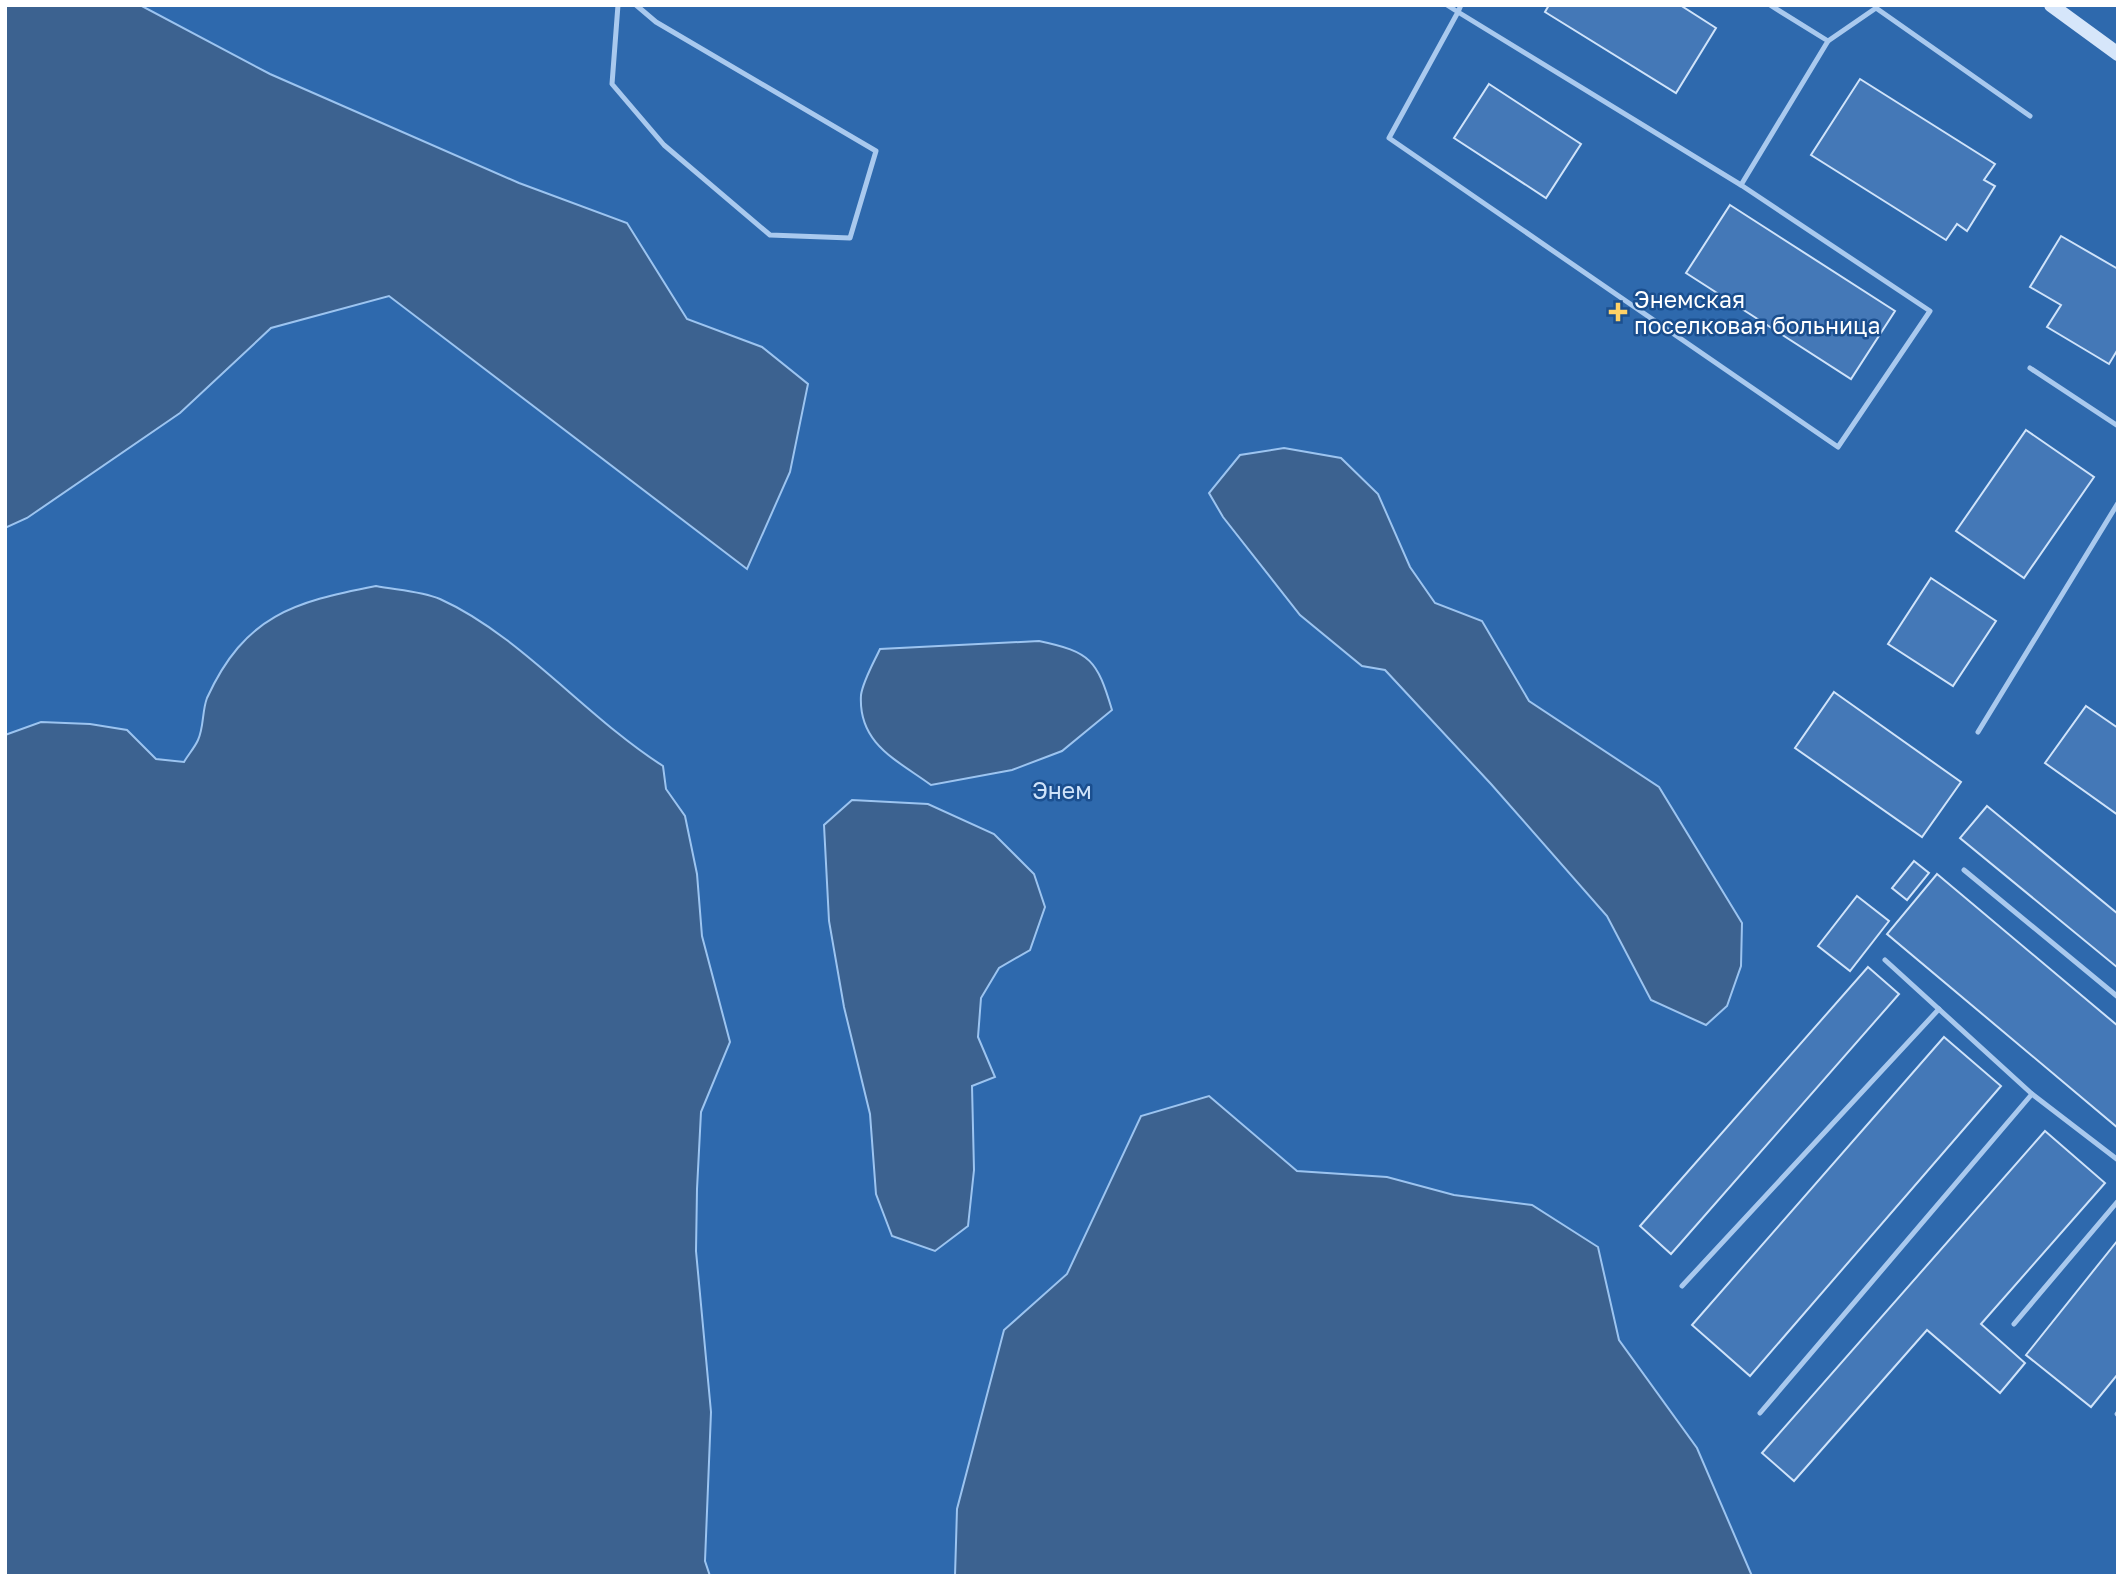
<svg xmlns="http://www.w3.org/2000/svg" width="2123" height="1581" font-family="'Golos Text',sans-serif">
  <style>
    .green { fill: #2e69ad }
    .water { fill: #3c6290; stroke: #9cc4f0; stroke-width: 2 }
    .building { fill: #4478b7; stroke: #cfe3fa; stroke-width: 2 }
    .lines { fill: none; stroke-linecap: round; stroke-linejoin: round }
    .lane { stroke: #a9c9ee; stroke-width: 5 }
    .secondary { stroke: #d6e6fa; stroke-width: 14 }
    .poi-dot { fill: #ffd166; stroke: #1b4f8f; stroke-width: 2.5 }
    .labels { text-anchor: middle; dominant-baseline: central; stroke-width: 5; stroke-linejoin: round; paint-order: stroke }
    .poi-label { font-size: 23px; fill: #fff; stroke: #1b4f8f; text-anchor: start }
    .park-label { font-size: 23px; fill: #cfe3fa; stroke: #1b4f8f }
  </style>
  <rect width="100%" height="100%" fill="#1b4f8f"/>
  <rect class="green" x="5" y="5" width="2113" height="1571"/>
  <g class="water">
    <path d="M5 5H140L270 74 519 183 627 223 687 319 762 347 808 384 790 472 747 569 389 296 271 328 180 413 27 518 5 528Z"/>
    <path d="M1284 448 1341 458 1378 494 1410 567 1435 603 1482 621 1529 701 1659 787 1742 923 1741 966 1727 1006 1706 1025 1651 1000 1607 916 1491 784 1385 670 1362 666 1300 615 1223 517 1209 493 1240 455Z"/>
    <path d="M376 586C396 590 421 591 440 599 520 635 586 717 663 766L666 789 685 816 697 874 702 936 730 1042 701 1112 697 1189 696 1251 711 1412 705 1561 710 1576H5V735L41 722 90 724 127 730 156 759 184 762C188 755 195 747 198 740 204 727 202 711 207 698 245 615 294 602 376 586Z"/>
    <path d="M1039 641C1091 652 1097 660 1112 710L1062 751 1012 770 931 785C897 760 858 744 861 695 863 681 874 662 880 649Z"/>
    <path d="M852 800 928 804 994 834 1034 874 1045 907 1030 950 999 968 981 998 978 1037 995 1077 972 1086 974 1170 968 1226 935 1251 892 1236 876 1194 870 1114 844 1007 829 921 824 825Z"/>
    <path d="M1209 1096 1297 1171 1387 1177 1454 1195 1532 1205 1598 1247 1619 1340 1697 1448 1752 1576H955L957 1509 1004 1330 1067 1274 1141 1116Z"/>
  </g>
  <g class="building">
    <path d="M1549 5H1680L1716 28 1676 93 1545 12Z"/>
    <path d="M1860 79 1995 164 1984 180 1995 186 1967 231 1957 224 1946 240 1811 155Z"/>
    <path d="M1489 84 1581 144 1546 198 1454 138Z"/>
    <path d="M1730 205 1895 311 1851 379 1686 273Z"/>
    <path d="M2061 236 2118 269V349L2109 364 2047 327 2061 305 2030 287Z"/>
    <path d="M2026 430 2094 477 2024 578 1956 531Z"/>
    <path d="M1931 578 1996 621 1953 686 1888 644Z"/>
    <path d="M1834 692 1961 782 1922 837 1795 748Z"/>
    <path d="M2086 706 2118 728V815L2045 763Z"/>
    <path d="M1987 806 2118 914V968L1960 838Z"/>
    <path d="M1914 861 1929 873 1907 900 1892 888Z"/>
    <path d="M1937 874 2118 1026V1128L1887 934Z"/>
    <path d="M1857 896 1889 921 1850 971 1818 946Z"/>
    <path d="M1868 967 1899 994 1671 1254 1640 1226Z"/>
    <path d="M1944 1037 2001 1086 1750 1376 1692 1325Z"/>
    <path d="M2045 1131 2105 1183 1981 1324 2025 1363 2000 1393 1927 1330 1794 1481 1762 1453Z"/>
    <path d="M2118 1240V1374L2091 1407 2026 1355Z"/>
  </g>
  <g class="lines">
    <g class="lane">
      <path d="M618 5 612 84 664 145 770 235 850 238 876 151 656 22 636 5"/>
      <path d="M1447 5 1458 12 1741 185 1930 311 1838 447 1389 138 1458 12 1461 5"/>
      <path d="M1828 41 1876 8 2030 116"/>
      <path d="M1741 185 1828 41 1770 5"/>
      <path d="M2030 368 2118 426"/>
      <path d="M1978 732 2118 503"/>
      <path d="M1964 870 2118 997"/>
      <path d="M1885 960 2032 1094"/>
      <path d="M1682 1286 1939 1009"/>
      <path d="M2014 1324 2118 1201"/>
      <path d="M1760 1413 2032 1094 2118 1160"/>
      <path d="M2117 1414 2118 1413"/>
    </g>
    <path class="secondary" d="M2051 5 2118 54"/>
  </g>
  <path class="poi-dot" d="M1614.5 301.5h7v7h7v7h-7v7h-7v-7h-7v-7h7z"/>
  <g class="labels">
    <g class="poi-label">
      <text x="1634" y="299">Энемская<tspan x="1634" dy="26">поселковая больница</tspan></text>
    </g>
    <g class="park-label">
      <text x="1062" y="790">Энем</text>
    </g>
  </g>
  <rect width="2123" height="1581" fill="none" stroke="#ffffff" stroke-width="14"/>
</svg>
